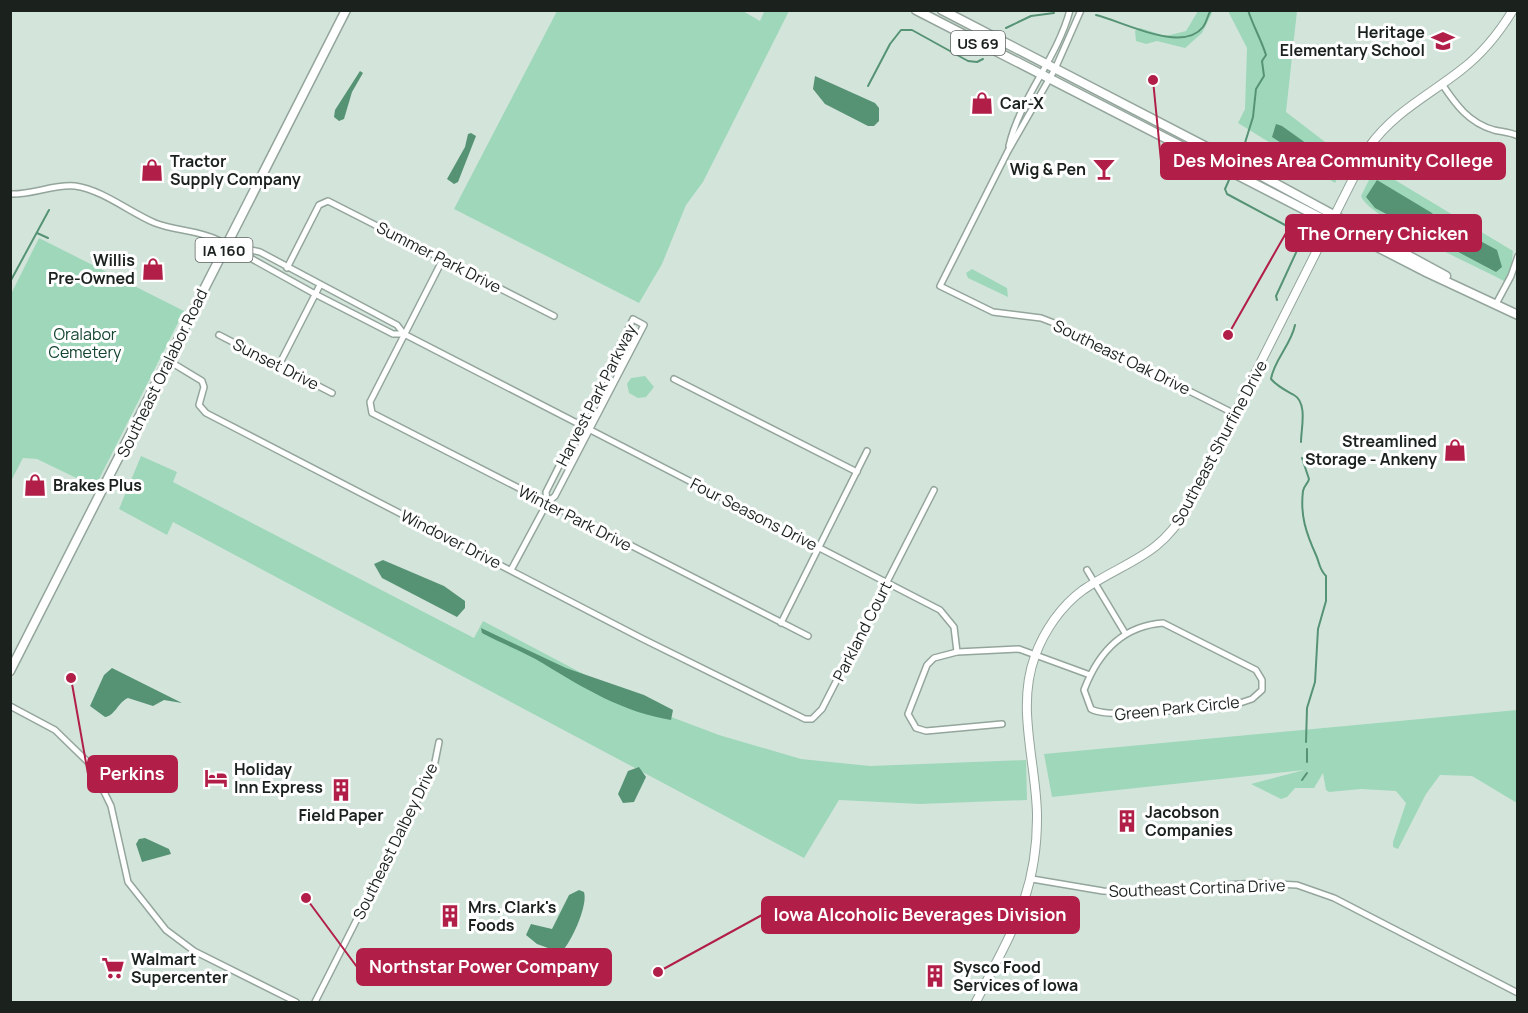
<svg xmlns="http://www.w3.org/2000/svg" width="1528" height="1013" font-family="Manrope,sans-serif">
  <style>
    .green { fill: #9fd7ba }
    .water { fill: #569375 }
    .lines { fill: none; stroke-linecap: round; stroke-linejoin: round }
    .stream { stroke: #569375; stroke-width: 2 }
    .street-casing { stroke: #94a59c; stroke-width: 8 }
    .secondary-casing { stroke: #94a59c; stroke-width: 10 }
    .primary-casing { stroke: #94a59c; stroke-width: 11 }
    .street { stroke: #fff; stroke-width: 5 }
    .secondary { stroke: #fff; stroke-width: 8 }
    .primary { stroke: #fff; stroke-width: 8 }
    .labels { text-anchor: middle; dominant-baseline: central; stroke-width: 6; stroke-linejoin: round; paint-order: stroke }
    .shield { fill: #fff; stroke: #5f6462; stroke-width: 1.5 }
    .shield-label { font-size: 15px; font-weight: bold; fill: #1b221e }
    .poi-label { font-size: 16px; font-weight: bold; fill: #1b221e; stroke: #fff; text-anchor: start }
    .street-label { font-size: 16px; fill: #1b221e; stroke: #fff }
    .park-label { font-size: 16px; fill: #134530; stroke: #fff }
    .leader { fill: none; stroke: #b11f48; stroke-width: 2 }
    .callout-dot { fill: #b11f48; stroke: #fff; stroke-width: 2 }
    .callout { fill: #b11f48; stroke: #b11f48; stroke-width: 2 }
    .callout-label { font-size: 18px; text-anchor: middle; font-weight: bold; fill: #fff }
  </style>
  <rect width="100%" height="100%" fill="#d3e5db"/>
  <g class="green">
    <path d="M741 10 760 21 764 12 789 11 703 182 686 205 662 264 639 303 454 209 557 11Z"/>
    <path d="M1198 11H1211L1212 13 1202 33 1185 48 1157 41 1146 44 1136 41 1135 31 1140 28 1166 36 1186 31Z"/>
    <path d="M1228 11H1297L1286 112 1346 158 1335 183 1238 123 1245 109 1247 48Z"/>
    <path d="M1375 168 1513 251 1511 270 1506 282C1480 268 1368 218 1361 196Z"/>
    <path d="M39 238 184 311 95 487 37 459 23 458 11 481V294Z"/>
    <path d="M972 269 1007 288 1008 297 968 278 966 273Z"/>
    <path d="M645 376 654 387 646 397 638 398 629 393 627 384 631 378Z"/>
    <path d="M141 456 177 472 173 482 474 638 483 621 650 709 719 735 801 759 870 766 1026 760 1027 800 920 804 839 800 804 858 173 522 167 535 119 509Z"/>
    <path d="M1517 710V803L1472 776 1440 775 1426 794 1398 849 1393 847V842L1406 803 1396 791 1361 789 1329 792 1326 790 1323 773 1314 788H1295L1287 797 1281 799 1251 784 1304 770 1052 797 1044 754Z"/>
  </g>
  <g class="water">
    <path d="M360 71 363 73 352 92 344 119 339 121 334 117 335 110Z"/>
    <path d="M815 76 875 103 879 108V121L874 126H868L825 104 813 89Z"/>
    <path d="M1276 124 1282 126 1331 161V167L1320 168 1272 137Z"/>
    <path d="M471 133 476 136 458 182 454 184 447 179 465 147 468 134Z"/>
    <path d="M1377 180 1432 213 1439 223 1449 224 1497 250 1502 267 1496 272 1375 208 1366 197Z"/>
    <path d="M383 560 444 586 465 601V608L457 617 382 578 374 564Z"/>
    <path d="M481 628 566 668 644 695 673 710 671 720C623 712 585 689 544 664 525 652 502 644 482 633Z"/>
    <path d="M112 668 182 703 164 700 153 706 128 698C118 702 115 716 105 717L90 706 104 675Z"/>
    <path d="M639 767 646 777 634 802 623 803 618 794 628 771Z"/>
    <path d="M145 838 169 849 171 854 142 862 136 844 139 839Z"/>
    <path d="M579 890 584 892C588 905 573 938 564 949L559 952 537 944 526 935 531 924 552 929 569 895Z"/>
  </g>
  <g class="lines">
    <g class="stream">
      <path d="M1096 15C1122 21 1182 54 1203 27 1207 22 1207 16 1211 10"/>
      <path d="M1006 28 1031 16 1054 13"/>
      <path d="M868 86 890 44 901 30H912L968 61 977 62 983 59"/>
      <path d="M1244 146 1253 117 1256 89 1264 76 1262 61 1266 55C1261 39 1253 26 1248 10"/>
      <path d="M1229 180 1225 189 1227 194 1285 225 1300 238V244L1276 296 1277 300"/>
      <path d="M37 233 48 238"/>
      <path d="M10 282 49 210"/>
      <path d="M1295 325C1291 345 1274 360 1271 379 1278 387 1285 390 1294 395 1308 403 1301 429 1301 442"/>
      <path d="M1302 458 1309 479C1308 484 1304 485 1303 491 1300 515 1306 533 1316 555 1320 564 1319 569 1326 576V601L1318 629 1315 682 1307 708 1306 742"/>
      <path d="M1307 749V762"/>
      <path d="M1302 780 1307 773"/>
    </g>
    <g class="street-casing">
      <g id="street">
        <path d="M1081 10 1055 69 1008 151 940 286 993 312 1041 318 1054 323 1235 414"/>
        <path d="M1442 84C1456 105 1469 123 1494 130 1502 132 1510 132 1518 136"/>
        <path d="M1009 146C1020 98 1057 59 1070 10"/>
        <path d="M10 194C33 195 53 184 75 186 103 190 129 212 155 223 176 231 198 230 218 240L315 294 393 334H404L940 610 954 627 957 652"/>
        <path d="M234 246 260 252 397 325 404 334"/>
        <path d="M443 259 370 402 372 413 808 636"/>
        <path d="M287 268 319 205 328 201 554 316"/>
        <path d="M1496 304 1511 276 1518 256"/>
        <path d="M219 335 332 393"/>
        <path d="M169 361 202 381 204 387 199 405 206 413 643 639 805 719H812L822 709 934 490"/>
        <path d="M279 365 320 285"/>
        <path d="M674 379 857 472"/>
        <path d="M511 570 547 503 555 496 644 325 633 319 546 492 547 503"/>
        <path d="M1087 570 1125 633"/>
        <path d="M781 623 867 451"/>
        <path d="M1163 623 1256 670 1262 680V690L1252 699 1240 703C1210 706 1112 721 1091 709L1084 690C1098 653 1122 626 1163 623Z"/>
        <path d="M10 706 55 730 91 765 111 806 128 882 166 930 194 951 296 1002"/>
        <path d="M1002 724 926 731 916 728 908 714 927 665 934 658 957 652 1019 649 1090 675"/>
        <path d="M1032 879 1103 891 1129 892 1255 883 1297 885 1334 898 1518 993"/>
        <path d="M315 1002 434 767 439 742"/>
      </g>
    </g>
    <g class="secondary-casing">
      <path id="secondary" d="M976 1002C1010 934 1038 894 1037 814 1036 762 1016 707 1035 656 1044 631 1061 606 1083 590 1127 560 1159 558 1188 507L1369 147C1394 112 1428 96 1461 70 1482 54 1499 33 1513 10"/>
    </g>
    <g class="primary-casing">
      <g id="primary">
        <path d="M916 10 1428 273 1518 315"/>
        <path d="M942 10 1245 167 1446 276"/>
        <path d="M10 671 346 10"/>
      </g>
    </g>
    <use href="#street" class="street"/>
    <use href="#secondary" class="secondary"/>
    <use href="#primary" class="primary"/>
  </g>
  <defs>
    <g id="school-bare" transform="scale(1.8)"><path d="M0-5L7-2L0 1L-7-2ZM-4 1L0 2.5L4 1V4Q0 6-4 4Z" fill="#b11f48" stroke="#fff" stroke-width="2.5" paint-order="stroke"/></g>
    <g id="shop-bare" transform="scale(1.8)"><path d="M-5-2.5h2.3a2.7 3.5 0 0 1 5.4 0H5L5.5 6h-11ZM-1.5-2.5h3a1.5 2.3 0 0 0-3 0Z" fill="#b11f48" stroke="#fff" stroke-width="2.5" paint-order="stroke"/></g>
    <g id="bar-bare" transform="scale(1.8)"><path d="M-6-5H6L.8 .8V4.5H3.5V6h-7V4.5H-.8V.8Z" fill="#b11f48" stroke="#fff" stroke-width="2.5" paint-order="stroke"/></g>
    <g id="hotel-bare" transform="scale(1.8)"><path d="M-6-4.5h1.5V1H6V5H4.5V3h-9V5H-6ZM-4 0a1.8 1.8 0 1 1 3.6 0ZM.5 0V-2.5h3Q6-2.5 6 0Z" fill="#b11f48" stroke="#fff" stroke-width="2.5" paint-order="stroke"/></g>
    <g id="building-bare" transform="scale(1.8)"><path d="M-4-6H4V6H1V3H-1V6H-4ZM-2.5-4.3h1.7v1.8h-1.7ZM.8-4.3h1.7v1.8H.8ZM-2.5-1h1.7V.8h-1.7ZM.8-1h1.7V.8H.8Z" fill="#b11f48" stroke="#fff" stroke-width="2.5" paint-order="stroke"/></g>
    <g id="supermarket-bare" transform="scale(1.8)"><path d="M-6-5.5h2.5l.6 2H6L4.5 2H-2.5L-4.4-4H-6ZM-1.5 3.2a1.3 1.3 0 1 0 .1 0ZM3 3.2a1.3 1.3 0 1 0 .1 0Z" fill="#b11f48" stroke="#fff" stroke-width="2.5" paint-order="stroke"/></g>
  </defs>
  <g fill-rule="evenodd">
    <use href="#school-bare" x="1443" y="41"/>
    <use href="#shop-bare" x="982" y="103"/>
    <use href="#bar-bare" x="1104" y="169"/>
    <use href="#shop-bare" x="152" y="170"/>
    <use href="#shop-bare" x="153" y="269"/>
    <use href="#shop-bare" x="1455" y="450"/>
    <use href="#shop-bare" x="35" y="485"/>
    <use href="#hotel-bare" x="216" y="778"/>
    <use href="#building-bare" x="341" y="790"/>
    <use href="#building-bare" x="1127" y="821"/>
    <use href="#building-bare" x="450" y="916"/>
    <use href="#supermarket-bare" x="113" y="968"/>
    <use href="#building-bare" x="935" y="976"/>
  </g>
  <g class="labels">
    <g class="shield">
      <rect x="951" y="31" width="54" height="24" rx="4.5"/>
      <rect x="195.5" y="238" width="57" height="24" rx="4.5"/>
    </g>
    <g class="shield-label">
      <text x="978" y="43">US 69</text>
      <text x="224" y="250">IA 160</text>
    </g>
    <g class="poi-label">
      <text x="1425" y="32" text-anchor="end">Heritage<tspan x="1425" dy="18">Elementary School</tspan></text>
      <text x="1000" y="103">Car-X</text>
      <text x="170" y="161">Tractor<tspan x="170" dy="18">Supply Company</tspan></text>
      <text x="1086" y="169" text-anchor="end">Wig &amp; Pen</text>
      <text x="135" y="260" text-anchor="end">Willis<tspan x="135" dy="18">Pre-Owned</tspan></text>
      <text x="1437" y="441" text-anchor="end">Streamlined<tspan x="1437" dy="18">Storage - Ankeny</tspan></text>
      <text x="53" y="485">Brakes Plus</text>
      <text x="234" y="769">Holiday<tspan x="234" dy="18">Inn Express</tspan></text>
      <text x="1145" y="812">Jacobson<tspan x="1145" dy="18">Companies</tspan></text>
      <text x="341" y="815" text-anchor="middle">Field Paper</text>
      <text x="468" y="907">Mrs. Clark's<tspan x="468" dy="18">Foods</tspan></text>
      <text x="131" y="959">Walmart<tspan x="131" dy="18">Supercenter</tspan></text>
      <text x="953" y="967">Sysco Food<tspan x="953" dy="18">Services of Iowa</tspan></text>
    </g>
    <g class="street-label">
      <text transform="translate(439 257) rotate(27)">Summer Park Drive</text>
      <text transform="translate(1122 357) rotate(26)">Southeast Oak Drive</text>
      <text transform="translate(276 364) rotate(27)">Sunset Drive</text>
      <text transform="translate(162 373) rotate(-64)">Southeast Oralabor Road</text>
      <text transform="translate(596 395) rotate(-63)">Harvest Park Parkway</text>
      <text transform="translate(1219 443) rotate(-62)">Southeast Shurfine Drive</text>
      <text transform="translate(754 514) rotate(27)">Four Seasons Drive</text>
      <text transform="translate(575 518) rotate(27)">Winter Park Drive</text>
      <text transform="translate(451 539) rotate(27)">Windover Drive</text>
      <text transform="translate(862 631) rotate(-63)">Parkland Court</text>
      <text transform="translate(1177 708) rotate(-6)">Green Park Circle</text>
      <text transform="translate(395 841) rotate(-64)">Southeast Dalbey Drive</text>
      <text transform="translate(1197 888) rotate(-2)">Southeast Cortina Drive</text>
    </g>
    <g class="park-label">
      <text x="85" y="334">Oralabor<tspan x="85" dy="18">Cemetery</tspan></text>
    </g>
  </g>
  <path class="leader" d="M1153 80L1161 161M1228 335L1286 233M71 678L88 774M658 972L762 915M306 898L357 967"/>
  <g class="callout-dot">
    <circle cx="1153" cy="80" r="6"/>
    <circle cx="1228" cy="335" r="6"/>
    <circle cx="71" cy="678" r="6"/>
    <circle cx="658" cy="972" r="6"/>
    <circle cx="306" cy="898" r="6"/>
  </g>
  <g class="callout">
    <rect x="1161" y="143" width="344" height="36" rx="6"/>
    <rect x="1286" y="215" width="195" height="36" rx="6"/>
    <rect x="88" y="756" width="89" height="36" rx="6"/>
    <rect x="762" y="897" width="317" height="36" rx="6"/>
    <rect x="357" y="949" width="254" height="36" rx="6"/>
  </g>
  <g class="callout-label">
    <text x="1333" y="167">Des Moines Area Community College</text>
    <text x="1383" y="240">The Ornery Chicken</text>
    <text x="132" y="780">Perkins</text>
    <text x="920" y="921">Iowa Alcoholic Beverages Division</text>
    <text x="484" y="973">Northstar Power Company</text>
  </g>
  <rect width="1528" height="1013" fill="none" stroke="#1b221e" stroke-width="24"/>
</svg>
